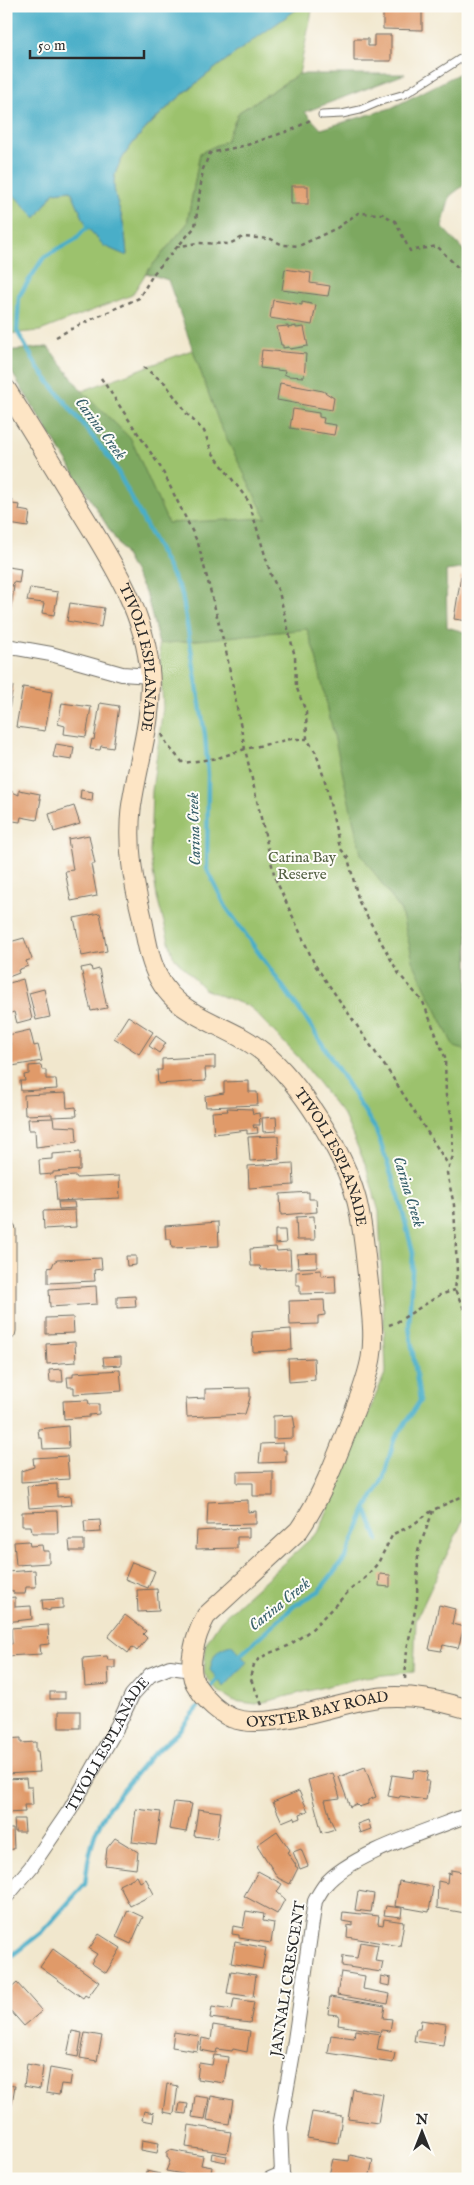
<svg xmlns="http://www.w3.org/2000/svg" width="474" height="2185" font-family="'IM FELL English',serif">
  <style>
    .green { fill: #9cc26d; stroke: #64764c }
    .forest { fill: #7da860; stroke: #546a46 }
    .water { fill: #49aec8; stroke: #3a6c7a }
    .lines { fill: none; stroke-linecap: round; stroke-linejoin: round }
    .stream { stroke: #49aec8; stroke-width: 4.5 }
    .building { fill: #e09a69 }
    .lane-casing { stroke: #706d64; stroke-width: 9 }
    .street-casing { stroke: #706d64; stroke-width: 16 }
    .secondary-casing { stroke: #706d64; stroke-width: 21 }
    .path { stroke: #706d64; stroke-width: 2.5; stroke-dasharray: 4 4; stroke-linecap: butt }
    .lane { stroke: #fff; stroke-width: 7 }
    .street { stroke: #fff; stroke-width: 14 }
    .secondary { stroke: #fde5c5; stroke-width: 19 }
    .labels { text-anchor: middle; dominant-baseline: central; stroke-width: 4; stroke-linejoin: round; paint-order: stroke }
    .street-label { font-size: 15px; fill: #2b2b2b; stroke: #fdfcf7 }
    .park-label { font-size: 15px; fill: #536042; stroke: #fdfcf7 }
    .water-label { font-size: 16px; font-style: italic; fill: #375f6a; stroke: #fdfcf7 }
  </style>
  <rect width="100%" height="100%" fill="#fdfcf7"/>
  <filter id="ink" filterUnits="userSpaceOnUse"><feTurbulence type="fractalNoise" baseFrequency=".02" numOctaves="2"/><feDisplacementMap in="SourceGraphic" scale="10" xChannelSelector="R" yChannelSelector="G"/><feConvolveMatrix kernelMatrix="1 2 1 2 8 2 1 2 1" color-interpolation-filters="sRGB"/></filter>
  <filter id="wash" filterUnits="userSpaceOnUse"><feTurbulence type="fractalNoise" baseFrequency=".0096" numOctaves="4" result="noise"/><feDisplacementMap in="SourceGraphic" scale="20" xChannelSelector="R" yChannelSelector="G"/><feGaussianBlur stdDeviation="1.12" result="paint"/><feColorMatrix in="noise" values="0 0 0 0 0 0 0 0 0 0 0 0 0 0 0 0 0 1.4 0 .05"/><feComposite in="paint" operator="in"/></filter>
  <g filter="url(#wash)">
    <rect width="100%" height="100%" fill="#f1e7cd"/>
    <g class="green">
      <path d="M301 6H313L299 74 239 112 226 141 200 153 187 224 146 273 132 295 40 331 6 334V185L8 189 54 192 72 190 87 227 127 255C126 243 125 230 122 218 119 206 113 193 114 180 120 129 258 37 301 6Z"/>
      <path d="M208 344 468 870V1519L464 1518 416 1620 414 1672 364 1677 256 1704 234 1701 218 1691 204 1674 206 1643 221 1620 319 1531 386 1371 379 1212 366 1166 344 1116 299 1058 250 1007 204 989 173 956 157 897 150 853 152 791 163 707 159 644 147 596 124 553 6 363V351L48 347 82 391Z"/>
    </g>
    <path class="forest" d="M468 69V182L450 196 442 227 468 255V367L465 374 468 379V568L446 571 447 627 468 633V1051L454 1047 414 964 401 911 361 854 316 657 307 629 159 644 147 596 124 553 6 363V351L48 347 82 391 131 439 168 523 266 518 219 423 168 280 146 273 187 224 200 153 226 141 239 112 299 74H405L305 112 321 129 391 108Z"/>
    <g class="water">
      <path d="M6 6H301C258 38 119 128 114 181 113 193 119 206 122 218 125 230 126 243 127 256L104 246 87 227 71 190 54 192 36 218 8 189 6 185Z"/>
      <path d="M232 1645 247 1662 224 1687 210 1670C213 1656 216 1648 232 1645Z"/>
    </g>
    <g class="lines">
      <g class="stream">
        <path d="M88 221 87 227 76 239 44 257 19 296 17 331 38 368 112 461 182 594 205 735 208 774 207 869 226 907 311 1026 376 1130 399 1197 413 1253 409 1327 420 1401 394 1440 383 1479 366 1509 346 1557 319 1591 294 1606 237 1658"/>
        <path d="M366 1509 378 1540"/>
        <path d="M211 1687 221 1675"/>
        <path d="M6 1960 42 1932 85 1884 88 1861 95 1833 108 1808 148 1759 177 1733 197 1708"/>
      </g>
    </g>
    <g id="blocks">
      <g class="building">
        <path d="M383 6H422V30L383 29Z"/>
        <path d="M374 35H391V61H354V39H368V46H374Z"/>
        <rect x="291" y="186" width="17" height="18"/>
        <path d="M285 269 311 273 310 283 330 286 328 296 282 290Z"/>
        <path d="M273 300 302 305V302L316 305 312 325 270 318Z"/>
        <path d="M288 326V328L296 326V328L304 327 308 346 290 349 289 347 283 348V345H281L277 327Z"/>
        <path d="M262 350 306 354 304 377 288 376 284 374 285 371 260 368Z"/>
        <path d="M280 383 323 391 334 398 332 410 277 400Z"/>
        <path d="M293 409 319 413V417L324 418 323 423 336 425 334 435 290 428Z"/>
        <path d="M6 499 13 500 12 504 20 505 19 510 30 512 28 527 9 524 6 532Z"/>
        <path d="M8 567 21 569 19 583 13 582 12 586H14L11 607 6 606Z"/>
        <path d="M461 576 468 577V621L454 619Z"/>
        <path d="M30 588 58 592 54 615 42 613 44 603 27 601Z"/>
        <path d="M70 603 104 608 101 627 67 621Z"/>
        <path d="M6 685 13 686 9 710H6Z"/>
        <path d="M23 687 52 692 45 731 16 727Z"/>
        <path d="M62 703 91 707 86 737 64 734 65 726 58 724Z"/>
        <path d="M100 703 119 706 113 748 101 746 100 750 90 749 92 739 94 740Z"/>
        <path d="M56 744 74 747 72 760 53 757Z"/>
        <path d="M6 789 19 795V790L40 794 39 799H41L37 820 21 817 20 822 6 820Z"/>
        <path d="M81 790 93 792 92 801 80 799Z"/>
        <path d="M74 806 80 824 54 832 49 814Z"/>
        <path d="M89 835 95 864H91L97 896 71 901 65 871 73 870 68 839Z"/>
        <path d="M100 913 107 951 82 956 74 918Z"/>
        <path d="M24 938 32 959 26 961 28 966 18 970 19 973 6 978V943Z"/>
        <path d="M91 966 92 971 99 969 107 1008 91 1011 81 968Z"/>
        <path d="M23 979 32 1019 17 1023 14 1012 7 1014 6 984Z"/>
        <path d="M44 989 50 1017 36 1020 29 993Z"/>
        <path d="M128 1016 153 1032 139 1054 114 1038Z"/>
        <path d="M30 1030 34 1046 38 1045 42 1061 12 1066 8 1048 11 1047 8 1035Z"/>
        <path d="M156 1036 166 1043 159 1053 149 1046Z"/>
        <path d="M215 1056V1068H205L206 1081 158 1084 157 1070H162V1059Z"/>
        <path d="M41 1065 42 1070H46V1079H56L57 1089 21 1091 20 1081H25L24 1075 29 1074V1066Z"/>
        <path d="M249 1081V1092H257L258 1105 206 1107 205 1096 224 1093V1082Z"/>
        <path d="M66 1093 67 1108 76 1107 77 1116 52 1117V1114L25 1115 24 1095Z"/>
        <path d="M227 1108 252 1109 253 1114 259 1113 260 1125H253L254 1128 257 1127 258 1133 247 1134V1130L214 1134 212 1112 228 1111Z"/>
        <path d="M276 1117 277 1131 263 1132 262 1118Z"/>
        <path d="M53 1118 54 1126 76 1127 77 1142 36 1147 35 1130H29L28 1119Z"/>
        <path d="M278 1136 279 1159 250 1161 248 1137Z"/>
        <path d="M80 1152V1170L53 1172V1174L40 1175 39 1160 52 1159V1154Z"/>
        <path d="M293 1163 294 1185 249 1188 248 1166Z"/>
        <path d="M76 1176 77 1178 119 1176 120 1198 57 1201 55 1177Z"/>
        <path d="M309 1192V1199H316L317 1212 281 1215 280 1194Z"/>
        <path d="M58 1202H74L75 1208 59 1209Z"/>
        <path d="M75 1210 76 1227 44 1229 43 1211Z"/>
        <path d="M314 1216 315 1240H297L296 1217Z"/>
        <path d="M218 1222 219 1246 172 1248 171 1239H166L165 1226Z"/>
        <path d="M275 1230H285L286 1243 275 1244Z"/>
        <path d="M276 1247 277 1251 290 1250 291 1269 261 1270 260 1266H251L250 1249Z"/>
        <path d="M317 1253V1267L298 1268 297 1254Z"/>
        <path d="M126 1256H136V1265L127 1266Z"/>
        <path d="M101 1258 102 1269 94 1270 95 1281 48 1283V1268L52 1267 54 1262 57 1260Z"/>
        <path d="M321 1270V1276L335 1275 336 1293 300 1294V1285H296V1272Z"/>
        <path d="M96 1286 97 1304 50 1307 49 1289Z"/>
        <path d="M135 1296 136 1307 117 1308V1297Z"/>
        <path d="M324 1300 325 1315 318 1316V1324L290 1325 289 1301Z"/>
        <path d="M73 1317 74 1333 46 1334V1318Z"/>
        <path d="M291 1329 292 1350 253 1352 252 1332Z"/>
        <path d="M75 1342 76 1362 47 1364 46 1344Z"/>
        <path d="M121 1356V1365L104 1366 103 1357Z"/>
        <path d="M314 1358 315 1380 289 1382 288 1359Z"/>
        <path d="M62 1369 63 1382H50L49 1370Z"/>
        <path d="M120 1370 122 1391 74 1394V1387H68L67 1377H73V1373Z"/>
        <path d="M250 1388V1398L245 1414 187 1417 186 1399 205 1398V1389Z"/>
        <path d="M88 1400 89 1404H99V1414L89 1415V1417L64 1419 63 1401Z"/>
        <path d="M293 1415 295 1427H293V1438L273 1439V1416Z"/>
        <path d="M68 1426 69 1448 43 1449 42 1438H39L38 1429Z"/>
        <path d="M283 1443V1450H286V1462L259 1463 261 1444Z"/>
        <path d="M67 1456 69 1479 21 1482V1471L34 1467 33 1458Z"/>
        <path d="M273 1471V1496H253V1483H237V1472Z"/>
        <path d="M57 1484V1497L71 1496 72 1505 29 1508 27 1486Z"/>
        <path d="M248 1500V1512L256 1511V1524L207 1525 208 1502Z"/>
        <path d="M57 1511 58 1533H32L31 1526H22V1512Z"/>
        <path d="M100 1520 101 1532 85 1533 84 1521Z"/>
        <path d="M249 1528V1537H237V1548L196 1549 197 1531Z"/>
        <path d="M69 1540H84V1551H70Z"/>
        <path d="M29 1541 30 1546 42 1545 43 1551H49V1563L16 1565 14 1542Z"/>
        <path d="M132 1562 155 1571 148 1588 125 1579Z"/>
        <path d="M35 1570 36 1587H26L25 1594H14L13 1591 6 1589V1572Z"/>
        <path d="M380 1574 390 1575V1587L379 1586Z"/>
        <path d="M157 1589 159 1611 138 1612 137 1590Z"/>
        <path d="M15 1597V1607L31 1606 32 1619 6 1622V1598Z"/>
        <path d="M63 1599V1608L50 1609V1611L43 1609 42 1600Z"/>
        <path d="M439 1605 455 1609 452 1624 464 1627 458 1648 443 1645 441 1651 429 1649Z"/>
        <path d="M125 1615 146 1631 143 1634 147 1638 137 1651 132 1647 128 1653 108 1637Z"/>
        <path d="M48 1625 49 1644 40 1645 41 1654 7 1656 6 1644H12L11 1628Z"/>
        <path d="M467 1647H468V1672L460 1670Z"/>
        <path d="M107 1656 108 1660H115V1668H108L109 1684 85 1686 83 1658Z"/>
        <rect x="50" y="1692" width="15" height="7"/>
        <rect x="59" y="1711" width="21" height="17"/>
        <path d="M21 1738V1743L36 1742V1751H38L40 1772 6 1774V1739Z"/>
        <path d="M365 1767 376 1797 368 1800V1804L359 1807 356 1804 350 1807 339 1777Z"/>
        <path d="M414 1770 428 1772 426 1781H429L426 1800 400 1796 399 1798 388 1796 392 1775 413 1778Z"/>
        <path d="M333 1773 340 1798 325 1800 331 1821 335 1829 322 1833 308 1780Z"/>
        <path d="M26 1778 27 1787H32L33 1805H24L25 1812 6 1813 7 1779Z"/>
        <path d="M299 1791 308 1811 300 1814 301 1818 296 1820 294 1817 282 1822 273 1802Z"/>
        <path d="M174 1802 192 1804 186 1832 169 1829Z"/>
        <path d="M136 1809 161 1812 156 1845 132 1842Z"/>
        <path d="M198 1809 221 1812 217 1839 194 1836Z"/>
        <path d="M14 1819H24L25 1832H15Z"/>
        <path d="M368 1820 371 1829 360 1833 357 1824Z"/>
        <path d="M6 1829H13L14 1849 6 1850Z"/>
        <path d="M277 1831 290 1850 287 1852 296 1865 295 1866 298 1868 290 1884 278 1878 257 1845Z"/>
        <path d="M115 1838 138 1852 136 1869 105 1865 107 1848Z"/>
        <path d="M301 1849 308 1866 300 1869 293 1852Z"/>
        <path d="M451 1870 468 1873V1897L465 1913 437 1908 438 1881 447 1883 448 1873 451 1874Z"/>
        <path d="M258 1871 282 1884 277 1892 285 1899 277 1914 244 1896Z"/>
        <path d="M137 1876 140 1882 146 1879 154 1894 130 1906 119 1885Z"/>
        <path d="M399 1881 433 1887 429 1912 395 1906Z"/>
        <path d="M358 1891 374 1894 371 1912 355 1910Z"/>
        <path d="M386 1906 402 1908 401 1917 384 1915Z"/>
        <path d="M128 1910 143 1917 131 1944 116 1937Z"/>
        <path d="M246 1911 264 1914 263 1921 274 1923 271 1943 239 1938V1935L232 1934 233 1926 243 1928Z"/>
        <path d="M343 1912 379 1916 378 1924 383 1925 384 1919 404 1922 400 1946 347 1937 348 1925 353 1926V1923L342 1921Z"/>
        <path d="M99 1934 121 1948 106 1973 91 1963 97 1954 89 1949Z"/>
        <path d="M235 1942 266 1948 262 1969 231 1963Z"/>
        <path d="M360 1942 378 1945 375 1961 383 1962 381 1972 342 1966 343 1956 357 1958Z"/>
        <path d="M53 1949 99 1982 88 1997 85 1995 83 1998 40 1967Z"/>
        <path d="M231 1971 256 1975 253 1997 227 1993Z"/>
        <path d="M341 1972 365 1976 363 1989 390 1994 388 2004 337 1995Z"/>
        <path d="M381 1976 391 1978 390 1986 380 1984Z"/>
        <path d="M17 1983 42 2011 24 2026 9 2009 6 2012V1990H9Z"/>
        <path d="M330 1997 385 2006 383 2018 392 2019 390 2031 381 2030V2032L338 2025 339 2015 328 2014Z"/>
        <path d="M234 1999 254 2002 250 2023 210 2018 212 2007 232 2010Z"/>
        <path d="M421 2020 446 2024 443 2045 414 2041 416 2029H420Z"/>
        <path d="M213 2025 250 2031 247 2052 233 2049 232 2051 217 2049 216 2053 200 2050 202 2038 211 2040Z"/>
        <path d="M355 2030 380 2034 377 2050 395 2053 393 2063 328 2053 331 2035 354 2038Z"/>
        <path d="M72 2031 82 2033 78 2057 67 2055Z"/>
        <path d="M174 2032 199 2036 197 2051 172 2047Z"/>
        <path d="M85 2033 102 2036 97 2061 80 2058Z"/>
        <path d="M214 2055 228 2057 224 2083 197 2079 199 2063 212 2065Z"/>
        <path d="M27 2064 43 2067 40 2089 24 2086Z"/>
        <path d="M50 2068 72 2072 70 2085 61 2084 59 2095 46 2093Z"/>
        <path d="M167 2084 178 2086 174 2114 163 2112Z"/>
        <path d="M6 2085 15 2086 11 2109H6Z"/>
        <path d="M353 2089 383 2094 378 2123 348 2119Z"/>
        <path d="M195 2096 209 2098 205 2119 192 2117Z"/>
        <path d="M211 2096 233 2100 229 2124 207 2120Z"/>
        <path d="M180 2103 188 2104 186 2114 178 2113Z"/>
        <path d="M144 2111 154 2113 153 2122 142 2120Z"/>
        <path d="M312 2112 342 2117 338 2143 307 2138Z"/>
        <path d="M189 2125 231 2132 227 2153 186 2147Z"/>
        <path d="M142 2140 159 2143 157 2153 141 2150Z"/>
        <path d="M170 2150 203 2156 201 2165 212 2167 210 2179 166 2171 170 2161 167 2157V2152Z"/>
        <path d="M212 2153 227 2156 226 2162 211 2159Z"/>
        <path d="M350 2155 373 2160 369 2179H339L329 2175 333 2159 349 2161Z"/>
        <path d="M146 2171 160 2174 159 2179H145Z"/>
      </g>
    </g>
  </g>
  <g filter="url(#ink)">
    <use href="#blocks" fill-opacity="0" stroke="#706d64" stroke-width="1"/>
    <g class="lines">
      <g class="lane-casing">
        <path id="lane" d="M322 115 342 114 360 110 381 101 405 94 468 54"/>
      </g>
      <g class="street-casing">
        <g id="street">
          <path d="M6 646 51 654 122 674 150 676"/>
          <path id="s1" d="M6 1897 31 1867 70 1810 118 1725 132 1695 150 1675 170 1667 192 1670"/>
          <path d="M270 2179 282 2174"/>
          <path d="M284 2179 282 2174 280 2127 294 2047 315 1901C318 1896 321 1890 325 1885 349 1855 430 1830 468 1815"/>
        </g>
      </g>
      <g class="secondary-casing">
        <g id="secondary">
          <path id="s2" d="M6 389C30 428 54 466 77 505 109 557 146 612 150 675 153 721 137 764 131 809 127 847 133 881 142 917 145 932 147 947 152 962 170 1020 223 1019 263 1052 300 1082 344 1153 356 1198 364 1227 365 1258 369 1287 371 1311 375 1335 371 1358 367 1381 357 1404 349 1425 335 1462 321 1498 299 1530L206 1616C196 1634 184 1670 198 1688 206 1700 218 1712 232 1718 270 1732 340 1701 382 1697 415 1695 436 1700 468 1709"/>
          <path d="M6 1230V1331"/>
        </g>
      </g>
      <g class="path">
        <path d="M176 247 197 243 229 244 243 237 271 239 283 245 299 246 337 228 358 213 382 214 395 221 410 251 437 246 468 278"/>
        <path d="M56 337 79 325 139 298 154 273 195 227 203 169 210 153 247 145 294 129 312 119"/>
        <path d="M143 367 165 383 187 414 204 431 212 452 249 502 271 575 279 592 295 657 296 686 306 712 307 739 316 753 325 781 340 848 348 858 359 902 399 974 423 1002 445 1057 446 1096 452 1116 453 1156 447 1173 454 1205 457 1272 455 1290 468 1317"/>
        <path d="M101 378 161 468 198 543 226 651 245 749 275 878 315 965 391 1075 449 1166"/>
        <path d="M162 734 168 746 183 763 218 758 245 749 291 739H307"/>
        <path d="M389 1325 397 1322 440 1295 455 1290"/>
        <path d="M405 1679 407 1649 417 1601 418 1551 433 1511"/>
        <path d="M262 1705 250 1677 255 1662 267 1654 288 1646 311 1630 349 1591 366 1577 378 1563 393 1534 411 1526 433 1510 465 1495 468 1491"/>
      </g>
      <use href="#lane" class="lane"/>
      <use href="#street" class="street"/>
      <use href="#secondary" class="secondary"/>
    </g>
  </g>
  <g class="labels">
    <g class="street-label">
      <text stroke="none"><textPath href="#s2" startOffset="304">TIVOLI ESPLANADE</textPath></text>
      <text stroke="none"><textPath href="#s2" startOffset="889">TIVOLI ESPLANADE</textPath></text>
      <text stroke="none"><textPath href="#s2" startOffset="1620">OYSTER BAY ROAD</textPath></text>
      <text stroke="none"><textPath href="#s1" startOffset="184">TIVOLI ESPLANADE</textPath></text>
      <text transform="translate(288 1979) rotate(-81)">JANNALI CRESCENT</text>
    </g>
    <g class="park-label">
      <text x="302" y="857">Carina Bay<tspan x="302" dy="17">Reserve</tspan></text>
    </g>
    <g class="water-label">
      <text transform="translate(100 429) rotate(53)">Carina Creek</text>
      <text transform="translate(195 829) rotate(-92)">Carina Creek</text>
      <text transform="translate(408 1192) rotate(73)">Carina Creek</text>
      <text transform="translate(280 1605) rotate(-39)">Carina Creek</text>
    </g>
  </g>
  <rect width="474" height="2185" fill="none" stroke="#fdfcf7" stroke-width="25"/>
  <g transform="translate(422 2132)" stroke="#fdfcf7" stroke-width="4" paint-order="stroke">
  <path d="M0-4L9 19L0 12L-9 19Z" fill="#2b2b2b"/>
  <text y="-8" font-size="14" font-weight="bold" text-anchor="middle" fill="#2b2b2b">N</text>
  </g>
  <path d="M30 50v8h114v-8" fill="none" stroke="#2b2b2b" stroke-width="2.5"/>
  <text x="38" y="50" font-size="15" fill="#2b2b2b" stroke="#fdfcf7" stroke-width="4" paint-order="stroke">50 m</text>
</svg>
